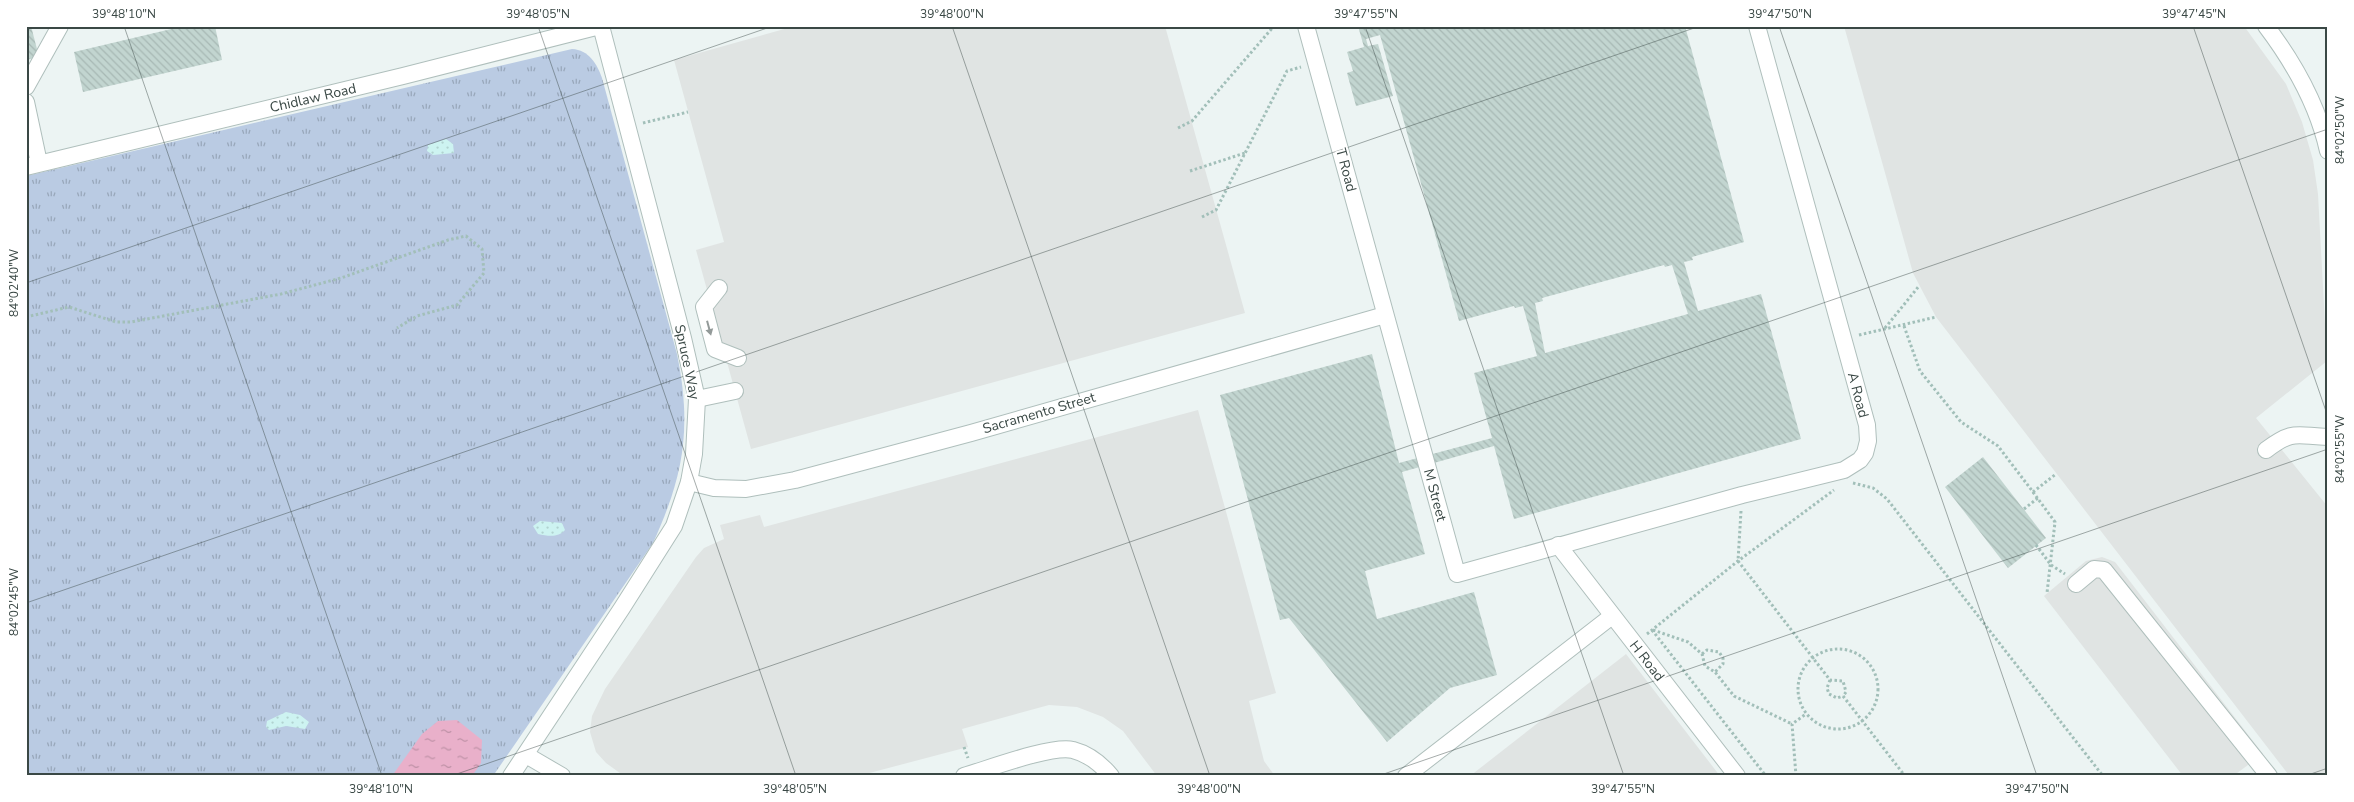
<svg xmlns="http://www.w3.org/2000/svg" width="2354" height="802" font-family="'Nunito Sans',sans-serif">
  <style>
    .grass { fill: url(#grass-tufts) }
    .sand { fill: url(#sand-dots) }
    .parking { fill: #e0e4e3 }
    .water { fill: url(#water-ripples) }
    .building { fill: url(#building-back-hatch); fill-rule: evenodd }
    .lines { fill: none; stroke-linecap: round; stroke-linejoin: round }
    .minor-casing { stroke: #afbfbc; stroke-width: 18 }
    .path { stroke: #a2bfb9; stroke-width: 3; stroke-dasharray: 2.5 2.5; stroke-linecap: butt }
    .minor { stroke: #fff; stroke-width: 16 }
    .oneway { fill: #939a99 }
    .ticks { fill: none; stroke: #3a4845; stroke-width: 1; stroke-opacity: 0.45 }
    .labels { text-anchor: middle; dominant-baseline: central; stroke-width: 4; stroke-linejoin: round; paint-order: stroke }
    .street-label { font-size: 14px; fill: #3a4845; stroke: #fff }
    .neatline { fill: none; stroke: #3a4845; stroke-width: 2 }
    .ticks-label { font-size: 12px; text-anchor: middle; fill: #3a4845 }
  </style>
  <defs>
    <pattern id="grass-tufts" width="24" height="20" patternUnits="userSpaceOnUse" patternTransform="scale(1.25)"><rect width="24" height="20" fill="#bacbe3"/><path d="M3 7l-1-3M5 7V3M7 7l1-3M15 17l-1-3M17 17v-4M19 17l1-3" fill="none" stroke="#98a7ba"/></pattern>
    <pattern id="sand-dots" width="8" height="8" patternUnits="userSpaceOnUse" patternTransform="scale(1.25)"><rect width="8" height="8" fill="#cdf3f1"/><path d="M2 2h.1M6 6h.1" fill="none" stroke="#b1d2d0" stroke-width="1.8" stroke-linecap="round"/></pattern>
    <pattern id="water-ripples" width="26" height="14" patternUnits="userSpaceOnUse" patternTransform="scale(1.25)"><rect width="26" height="14" fill="#e9b0ca"/><path d="M2 4q2-2 4 0t4 0M15 11q2-2 4 0t4 0" fill="none" stroke="#be91a6"/></pattern>
    <pattern id="building-back-hatch" width="6" height="6" patternUnits="userSpaceOnUse" patternTransform="scale(1.25)"><rect width="6" height="6" fill="#c2d5d0"/><path d="M-1 5l2 2M0 0l6 6M5-1l2 2" fill="none" stroke="#a7b8b4"/></pattern>
  </defs>
  <rect width="100%" height="100%" fill="#ecf4f3"/>
  <path class="grass" d="M572 49C589 50 597 64 602 78L677 354C692 428 684 475 653 543L493 776H26V176Z"/>
  <g class="sand">
    <path d="M446 139 453 144 454 153 433 155 427 151 428 145Z"/>
    <path d="M540 521 562 523 565 530C558 538 548 536 538 534L533 526Z"/>
    <path d="M286 712 300 715 309 722 305 729 286 726 269 730 266 727 267 721Z"/>
  </g>
  <g class="parking">
    <path d="M795 26H1165L1245 313 751 449 696 250 724 242 674 60Z"/>
    <path d="M1844 26H2244L2286 84 2302 122 2313 160 2318 194 2327 361 2256 418 2328 507V776H2290L2288 774 1936 317 1913 273Z"/>
    <path d="M1198 410 1276 693 1249 701 1264 761 1275 776H1157L1123 731 1103 717 1077 707 1049 705 962 729 968 747 858 776H624L606 763 596 752 590 732 592 716 605 689 696 557 704 548 724 539 720 525 760 515 764 527Z"/>
    <path d="M2102 557 2115 562 2263 754 2233 776H2183L2044 596 2086 561Z"/>
    <path d="M1626 654 1720 776H1470Z"/>
  </g>
  <path class="water" d="M457 720 482 740 481 763 472 776H392L422 734 438 721Z"/>
  <g class="building">
    <path d="M26 26H31L39 57 26 60Z"/>
    <path d="M184 26H215L222 60 83 92 74 52Z"/>
    <path d="M1358 26H1685L1744 242 1692 257 1693 260 1684 262 1698 311 1761 294 1801 439 1514 519 1494 446 1402 472 1425 554 1365 571 1377 619 1474 592 1497 675 1450 688 1387 742 1289 618 1280 620 1220 395 1372 354 1399 463 1492 438 1474 373 1537 356 1523 306 1515 308 1514 306 1459 321 1380 35 1366 39 1368 46 1378 44 1393 96 1356 106 1347 73 1353 71 1347 52 1364 47ZM1664 265 1665 267 1672 265 1688 314 1545 353 1535 303 1543 301 1542 298Z"/>
    <path d="M1983 457 2046 538 2008 568 1945 487Z"/>
  </g>
  <g class="lines">
    <g class="minor-casing">
      <g id="minor">
        <path d="M1306 26 1457 574 1742 495 1844 470 1860 460 1865 453 1868 441 1867 425 1757 26"/>
        <path d="M2266 26C2294 63 2318 106 2328 151"/>
        <path d="M26 87 60 26"/>
        <path d="M26 102 39 163"/>
        <path d="M26 167 403 76 600 26"/>
        <path d="M719 288 704 307 715 349 738 358"/>
        <path d="M697 399 735 391"/>
        <path d="M2266 450C2294 429 2296 436 2328 437"/>
        <path d="M689 482 714 488 746 489 795 480 971 433 1385 315"/>
        <path d="M1558 545 1737 776"/>
        <path d="M2076 584 2094 569 2104 570 2269 776"/>
        <path d="M526 755 562 776"/>
        <path d="M511 776 622 608 674 526 689 482 694 454 697 399 683 338 601 26"/>
        <path d="M964 776C988 769 1051 745 1073 750 1088 754 1101 764 1111 776"/>
        <path d="M1406 776 1612 616"/>
      </g>
    </g>
    <g class="path">
      <path d="M643 123 688 112"/>
      <path d="M1178 128 1192 121 1274 26"/>
      <path d="M1190 171 1245 153"/>
      <path d="M1202 217 1216 210 1287 71 1301 67"/>
      <path d="M26 317 69 307 116 322H131L281 294 341 278 448 240 466 236 482 249 484 273 457 305 417 316 397 328"/>
      <path d="M1904 326 1920 371 1961 422 1998 446 2033 492 2056 474"/>
      <path d="M1885 328 1919 286"/>
      <path d="M1859 335 1936 317"/>
      <path d="M1853 483 1873 488 1887 499 2103 776"/>
      <path d="M2033 492 2055 522 2047 593"/>
      <path d="M2024 509 2038 498"/>
      <path d="M1741 511 1738 561 1830 680 1843 681 1846 692 1843 696 1905 776"/>
      <path d="M2036 545 2051 565 2065 574"/>
      <path d="M1652 630 1766 776"/>
      <path d="M1653 630 1688 642 1702 654 1705 666 1715 672 1734 696 1792 724"/>
      <path d="M1647 634 1738 561 1834 490"/>
      <circle cx="1838" cy="689" r="40"/>
      <path d="M1702 654 1707 650 1719 652 1723 658V664L1715 672"/>
      <path d="M1830 680 1827 688 1829 694 1837 698 1843 696"/>
      <path d="M964 747 968 758"/>
      <path d="M1796 776 1792 724 1806 714"/>
    </g>
    <use href="#minor" class="minor"/>
  </g>
  <defs><path id="oneway-solid" d="M-6-.8H1V-3.2L6.5 0L1 3.2V.8H-6Z" transform="scale(1.25)"/></defs>
  <use class="oneway" href="#oneway-solid" transform="translate(709 328) rotate(75)"/>
  <path class="ticks" d="M124 26 382 776M538 26 796 776M952 26 1210 776M1365 26 1624 776M1779 26 2037 776M2193 26 2328 417M26 283 773 26M26 603 1700 26M451 776 2328 129M1378 776 2328 449M2305 776 2328 768"/>
  <g class="labels">
    <g class="street-label">
      <text transform="translate(313 98) rotate(-13)">Chidlaw Road</text>
      <text transform="translate(1346 170) rotate(75)">T Road</text>
      <text transform="translate(687 362) rotate(78)">Spruce Way</text>
      <text transform="translate(1858 395) rotate(75)">A Road</text>
      <text transform="translate(1039 413) rotate(-16)">Sacramento Street</text>
      <text transform="translate(1435 495) rotate(75)">M Street</text>
      <text transform="translate(1647 661) rotate(52)">H Road</text>
    </g>
  </g>
  <rect width="2354" height="802" fill="none" stroke="#ffffff" stroke-width="55"/>
  <rect x="28" y="28" width="2298" height="746" class="neatline"/>
  <g class="ticks-label">
    <text x="124" y="18">39°48'10"N</text>
    <text x="538" y="18">39°48'05"N</text>
    <text x="952" y="18">39°48'00"N</text>
    <text x="1366" y="18">39°47'55"N</text>
    <text x="1780" y="18">39°47'50"N</text>
    <text x="2194" y="18">39°47'45"N</text>
    <text transform="translate(2340 130) rotate(-90)" y="4">84°02'50"W</text>
    <text transform="translate(14 283) rotate(-90)" y="4">84°02'40"W</text>
    <text transform="translate(2340 449) rotate(-90)" y="4">84°02'55"W</text>
    <text transform="translate(14 602) rotate(-90)" y="4">84°02'45"W</text>
    <text x="381" y="793">39°48'10"N</text>
    <text x="795" y="793">39°48'05"N</text>
    <text x="1209" y="793">39°48'00"N</text>
    <text x="1623" y="793">39°47'55"N</text>
    <text x="2037" y="793">39°47'50"N</text>
  </g>
</svg>
